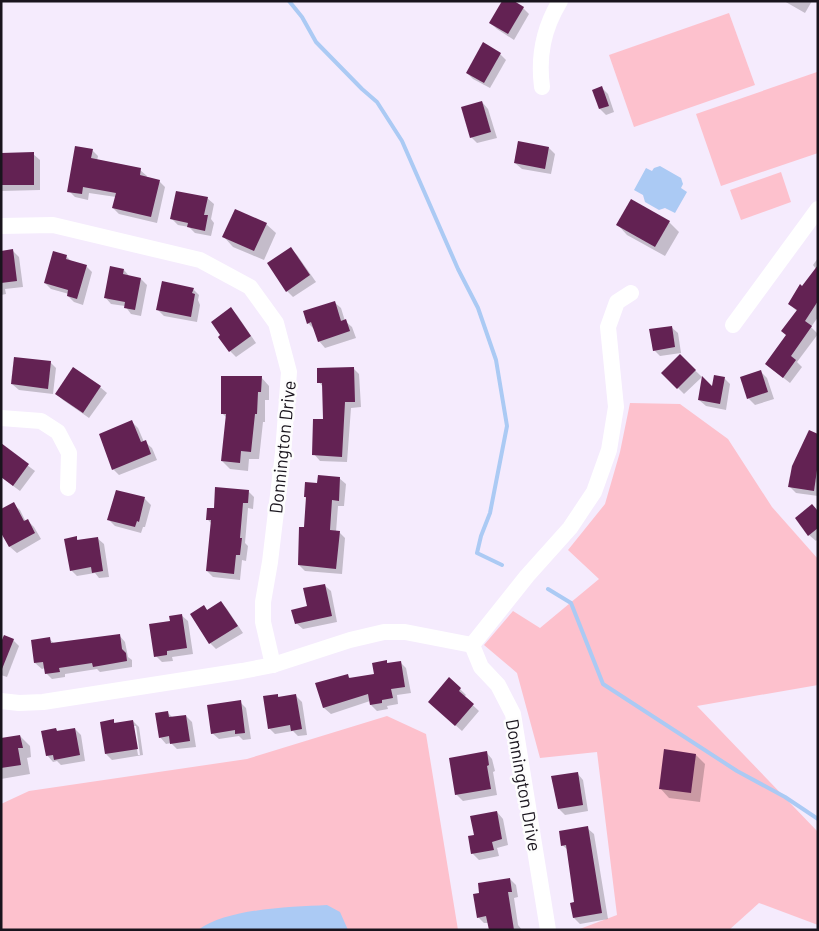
<svg xmlns="http://www.w3.org/2000/svg" width="819" height="931" font-family="Barlow,sans-serif">
  <style>
    .green { fill: #fdc1cd }
    .water { fill: #abcaf4 }
    .shadow { fill: #0003; fill-rule: evenodd }
    .lines { fill: none; stroke-linecap: round; stroke-linejoin: round }
    .stream { stroke: #abcaf4; stroke-width: 4 }
    .building { fill: #632253 }
    .street { stroke: #fff; stroke-width: 16 }
    .labels { text-anchor: middle; dominant-baseline: central; stroke-width: 5; stroke-linejoin: round; paint-order: stroke }
    .street-label { font-size: 18px; fill: #19141d; stroke: #fdfdfd }
  </style>
  <rect width="100%" height="100%" fill="#f5ebfd"/>
  <g class="green">
    <path d="M729 13 755 85 634 127 609 55Z"/>
    <path d="M817 72 818 153 721 186 696 114Z"/>
    <path d="M781 172 791 202 741 220 730 190Z"/>
    <path d="M630 403 680 404 728 439 772 507 818 559V685L697 706 818 832V925L759 903 729 930H577L617 915 597 752 540 758 517 673 484 645 513 611 540 628 599 579 568 550 605 504 620 452Z"/>
    <path d="M387 716 426 734 458 930H1V804L29 791 247 759Z"/>
  </g>
  <g class="water">
    <path d="M660 166 681 178 683 184 681 188 687 192 675 213 665 208 659 210 645 202 643 195 634 190 646 168 652 171 654 168Z"/>
    <path d="M327 905 340 912 348 930H198C228 908 291 907 327 905Z"/>
  </g>
  <g class="shadow">
    <path d="M784 1H812L805 13Z"/>
    <path d="M523 8 529 14 514 40 497 29 490 23Z"/>
    <path d="M500 54 506 60 490 88 473 79 467 73Z"/>
    <path d="M602 88 608 94 614 112 606 115 600 109Z"/>
    <path d="M482 102 488 109 497 138 477 143 471 137Z"/>
    <path d="M549 148 555 154 551 174 522 169 515 163Z"/>
    <path d="M92 150 98 156 97 161 140 170 147 176 146 178 159 181 165 187 157 223 119 214 113 208 116 197 89 193 88 200 75 197 69 191Z"/>
    <path d="M1 154H33L40 160V190L1 191Z"/>
    <path d="M207 198 214 204 211 219 214 223 211 236 195 233 189 227 178 225 172 219Z"/>
    <path d="M669 222 679 232 665 256 627 235 618 225Z"/>
    <path d="M266 224 276 233 264 260 233 247 224 237Z"/>
    <path d="M291 249 297 255 316 282 293 297 287 291Z"/>
    <path d="M13 251 19 257 23 287 5 289 6 294 1 295V255Z"/>
    <path d="M66 256 72 262 86 266 92 272 83 305 74 302 68 296 69 294 51 289 45 283Z"/>
    <path d="M818 258V317L811 327 818 334 797 362 802 367 790 383 766 364 787 335 798 312 789 304 816 269 813 265Z"/>
    <path d="M124 270 130 277 141 279 147 285 141 316 131 314 125 306 111 304 105 297Z"/>
    <path d="M193 289 199 295 198 300 200 305 197 322 164 316 158 310Z"/>
    <path d="M334 302 341 308 345 321 352 327 356 338 325 348 319 341 314 329 308 323Z"/>
    <path d="M231 309 237 315 256 343 236 357 230 351Z"/>
    <path d="M671 327 678 333 681 353 660 356 654 350Z"/>
    <path d="M680 356 702 377 684 394 663 373Z"/>
    <path d="M50 362 56 368 53 394 19 390 12 384Z"/>
    <path d="M353 368 359 374 361 407 351 408 347 462 320 461 314 454 325 421 323 387 319 382Z"/>
    <path d="M761 372 767 378 774 399 755 405 749 399 742 378Z"/>
    <path d="M261 377 269 386V400H265V422H263L259 459H249L248 471 230 469 222 461 227 418 222 413Z"/>
    <path d="M724 378 730 384 726 410 706 406 699 400Z"/>
    <path d="M100 387 107 393 89 418 63 400 57 394Z"/>
    <path d="M132 422 138 428 144 442H145L152 448 157 460 119 475 113 469Z"/>
    <path d="M818 436V496L796 493 790 487Z"/>
    <path d="M3 447 35 471 20 491 1 477V449Z"/>
    <path d="M339 478 346 484 344 506H338L336 532H339L345 538 342 574 305 571 299 565 305 529 307 499 305 497 318 485Z"/>
    <path d="M116 491 145 499 151 505 145 527H143L141 533 115 526 109 520Z"/>
    <path d="M248 491 254 497 253 509 248 508 245 543 248 546 246 561 242 560 240 580 213 577 207 571 212 524 208 520 215 510Z"/>
    <path d="M13 504 20 510 26 522 28 521 34 527 41 539 17 553 10 547 1 530Z"/>
    <path d="M818 511V539L816 541 809 535Z"/>
    <path d="M76 538 79 541 97 538 104 544 109 577 99 578 95 573 77 576 71 570Z"/>
    <path d="M324 585 331 591 337 622 303 629 296 623Z"/>
    <path d="M221 602 227 609 243 633 216 649 210 643 191 614 204 606 208 611Z"/>
    <path d="M181 615 188 621 193 654 172 657 173 661 162 662 156 656 172 622Z"/>
    <path d="M119 635 125 642 128 657 132 660V667L100 672 97 669 65 674V677L52 679 46 673 45 668 42 669 35 663 49 639 55 644Z"/>
    <path d="M13 640 19 646 7 677 1 675V642Z"/>
    <path d="M386 662 389 664 400 662 406 668 411 693 397 695 398 704 387 706 388 709 377 711 371 705 370 701 331 714 324 708 316 684 347 675 351 679 376 675Z"/>
    <path d="M460 689 466 695 464 697 479 711 462 731 436 708Z"/>
    <path d="M277 695 280 698 296 696 302 702 307 735 298 736 293 731 275 734 269 728Z"/>
    <path d="M240 702 246 708 251 739 243 740 239 736 219 739 212 733Z"/>
    <path d="M167 712 173 718 186 716 192 722 196 747 177 749 171 743 166 744 160 737Z"/>
    <path d="M113 721 116 724 133 721 139 727 143 755 112 760 106 754ZM133 726H136L140 755H138Z"/>
    <path d="M75 729 81 735 85 761 61 765 57 761 53 762 47 755 43 732Z"/>
    <path d="M20 736 30 746 31 757 27 758 30 774 1 779V739Z"/>
    <path d="M486 752 492 759 495 771 493 772 497 795 463 801 456 794Z"/>
    <path d="M696 755 705 764 700 802 669 798 660 788Z"/>
    <path d="M577 773 583 780 588 811 565 815 559 809Z"/>
    <path d="M497 812 503 819 508 845 497 848 499 856 479 860 473 854 469 837 476 836Z"/>
    <path d="M587 828 594 834 608 919 580 924 574 918 575 903 568 850 562 845Z"/>
    <path d="M510 879 516 885 518 897 514 898 518 925 522 930H490L489 923H484L478 917 481 894Z"/>
  </g>
  <g class="lines">
    <g class="stream">
      <path d="M289 1 302 17 316 42 362 89 377 102 402 141 458 269 478 308 496 360 507 426 490 513 481 536 477 553 502 565"/>
      <path d="M548 589 571 603 603 684 737 771 785 797 818 819"/>
    </g>
  </g>
  <g class="building">
    <path d="M502 1H514L524 7 508 34 489 23Z"/>
    <path d="M483 42 501 53 484 83 466 73Z"/>
    <path d="M602 86 609 106 599 109 592 90Z"/>
    <path d="M482 101 491 132 470 138 461 107Z"/>
    <path d="M518 141 549 147 545 169 514 163Z"/>
    <path d="M75 146 93 149 91 158 141 168 140 175 160 180 151 217 112 208 116 193 83 187 82 194 67 192Z"/>
    <path d="M34 152V185H1V153Z"/>
    <path d="M176 191 208 197 204 215H208L205 231 187 227 188 223 170 219Z"/>
    <path d="M631 199 670 221 655 247 616 225Z"/>
    <path d="M235 209 267 223 254 251 222 237Z"/>
    <path d="M291 247 310 275 286 292 267 263Z"/>
    <path d="M13 249 17 281 1 283V251Z"/>
    <path d="M53 251 67 255 66 259 87 265 77 299 67 296 68 290 44 283Z"/>
    <path d="M818 265V301L805 321 812 326 791 356 796 360 783 378 765 364 786 335 781 331 797 310 788 304 800 284 802 286Z"/>
    <path d="M110 266 124 269 123 274 141 278 135 310 124 308 125 302 104 298Z"/>
    <path d="M162 281 194 288 192 293 195 294 191 317 156 310Z"/>
    <path d="M335 301 341 321 346 319 350 331 318 342 311 322 307 324 303 311Z"/>
    <path d="M231 307 251 336 229 352 218 337 220 335 211 322Z"/>
    <path d="M672 326 675 347 653 351 649 329Z"/>
    <path d="M680 354 696 370 677 389 661 373Z"/>
    <path d="M14 357 51 361 48 389 11 384Z"/>
    <path d="M73 367 101 386 83 413 55 394Z"/>
    <path d="M354 367 355 402H345L342 457 312 455 313 419H323L322 383H317V368Z"/>
    <path d="M761 370 768 392 747 399 740 377Z"/>
    <path d="M714 375 725 377 720 404 698 400 702 376 712 386Z"/>
    <path d="M221 376H262L261 392H258L257 414H255L251 452 241 451 240 463 221 461 226 414H221Z"/>
    <path d="M132 420 141 442 146 440 151 454 112 470 99 434Z"/>
    <path d="M809 430 818 434V463L814 491 788 487 792 466Z"/>
    <path d="M1 443 29 464 13 486 1 477Z"/>
    <path d="M318 475 340 477 339 501 332 500 330 530 340 531 336 569 298 565 299 527H304L306 497H304L305 482 317 483Z"/>
    <path d="M215 487 249 490 248 503H243L240 538H242L240 555H236L234 574 206 571 211 520H206L207 508H214Z"/>
    <path d="M116 490 145 497 139 522 137 521 135 527 107 520Z"/>
    <path d="M14 502 24 521 28 519 35 533 9 547 1 533V509Z"/>
    <path d="M812 504 818 511V528L808 536 795 518Z"/>
    <path d="M77 536V540L98 537 103 571 92 573 91 567 70 571 64 539Z"/>
    <path d="M325 584 332 616 295 624 291 610 307 606 303 588Z"/>
    <path d="M221 601 238 626 209 644 190 614 204 605 207 610Z"/>
    <path d="M182 614 187 648 167 651V655L154 657 149 624 170 621 169 616Z"/>
    <path d="M120 634 122 649 126 653 127 661 93 667 92 663 59 668 60 672 45 674 43 662 34 663 31 640 50 637 51 643Z"/>
    <path d="M4 635 14 639 2 669 1 642Z"/>
    <path d="M387 660V663L401 661 405 687 391 689 393 698 382 700V703L370 705 368 694 323 708 315 683 348 674 349 678 374 674 372 663Z"/>
    <path d="M449 677 461 688 459 691 474 704 455 726 428 702Z"/>
    <path d="M278 694V697L296 694 302 729 291 731 290 725 268 729 263 696Z"/>
    <path d="M241 700 245 733 235 734V730L211 734 207 705Z"/>
    <path d="M168 711 169 717 186 715 190 741 170 744 169 736 159 738 155 713Z"/>
    <path d="M114 719V723L133 720 138 749 105 754 100 722Z"/>
    <path d="M56 728 57 731 75 728 80 755 54 760 53 755 46 756 41 731Z"/>
    <path d="M20 735 23 748H18L21 765 1 768V738Z"/>
    <path d="M664 749 696 754 691 793 659 789Z"/>
    <path d="M487 751 489 765 487 766 491 789 455 795 449 758Z"/>
    <path d="M578 772 583 805 558 809 551 776Z"/>
    <path d="M497 811 502 839 492 842 494 850 471 854 468 836 474 835 470 816Z"/>
    <path d="M588 826 602 913 573 918 570 903 574 902 566 845 561 846 559 831Z"/>
    <path d="M510 878 512 892H508L514 930H489L486 916 477 918 473 894 479 893 478 883Z"/>
  </g>
  <g class="lines">
    <g class="street">
      <path d="M542 87C538 56 543 29 560 1"/>
      <path d="M1 226 53 225 200 260 250 287 276 323 289 372 283 453 270 562 263 602V622L273 665"/>
      <path d="M733 325 818 209"/>
      <path d="M1 418 41 421 58 432 69 453 68 488"/>
      <path d="M472 645 527 576 570 528 594 492 609 450 616 407 608 327 617 302 631 293"/>
      <path d="M1 701 19 703 43 702 242 671 273 665 350 640 384 632H405L472 645 481 667 498 685 513 714 548 930"/>
    </g>
  </g>
  <g class="labels">
    <g class="street-label">
      <text transform="translate(282 447) rotate(-84)">Donnington Drive</text>
      <text transform="translate(524 785) rotate(80)">Donnington Drive</text>
    </g>
  </g>
  <rect width="819" height="931" fill="none" stroke="#19141d" stroke-width="5"/>
</svg>
